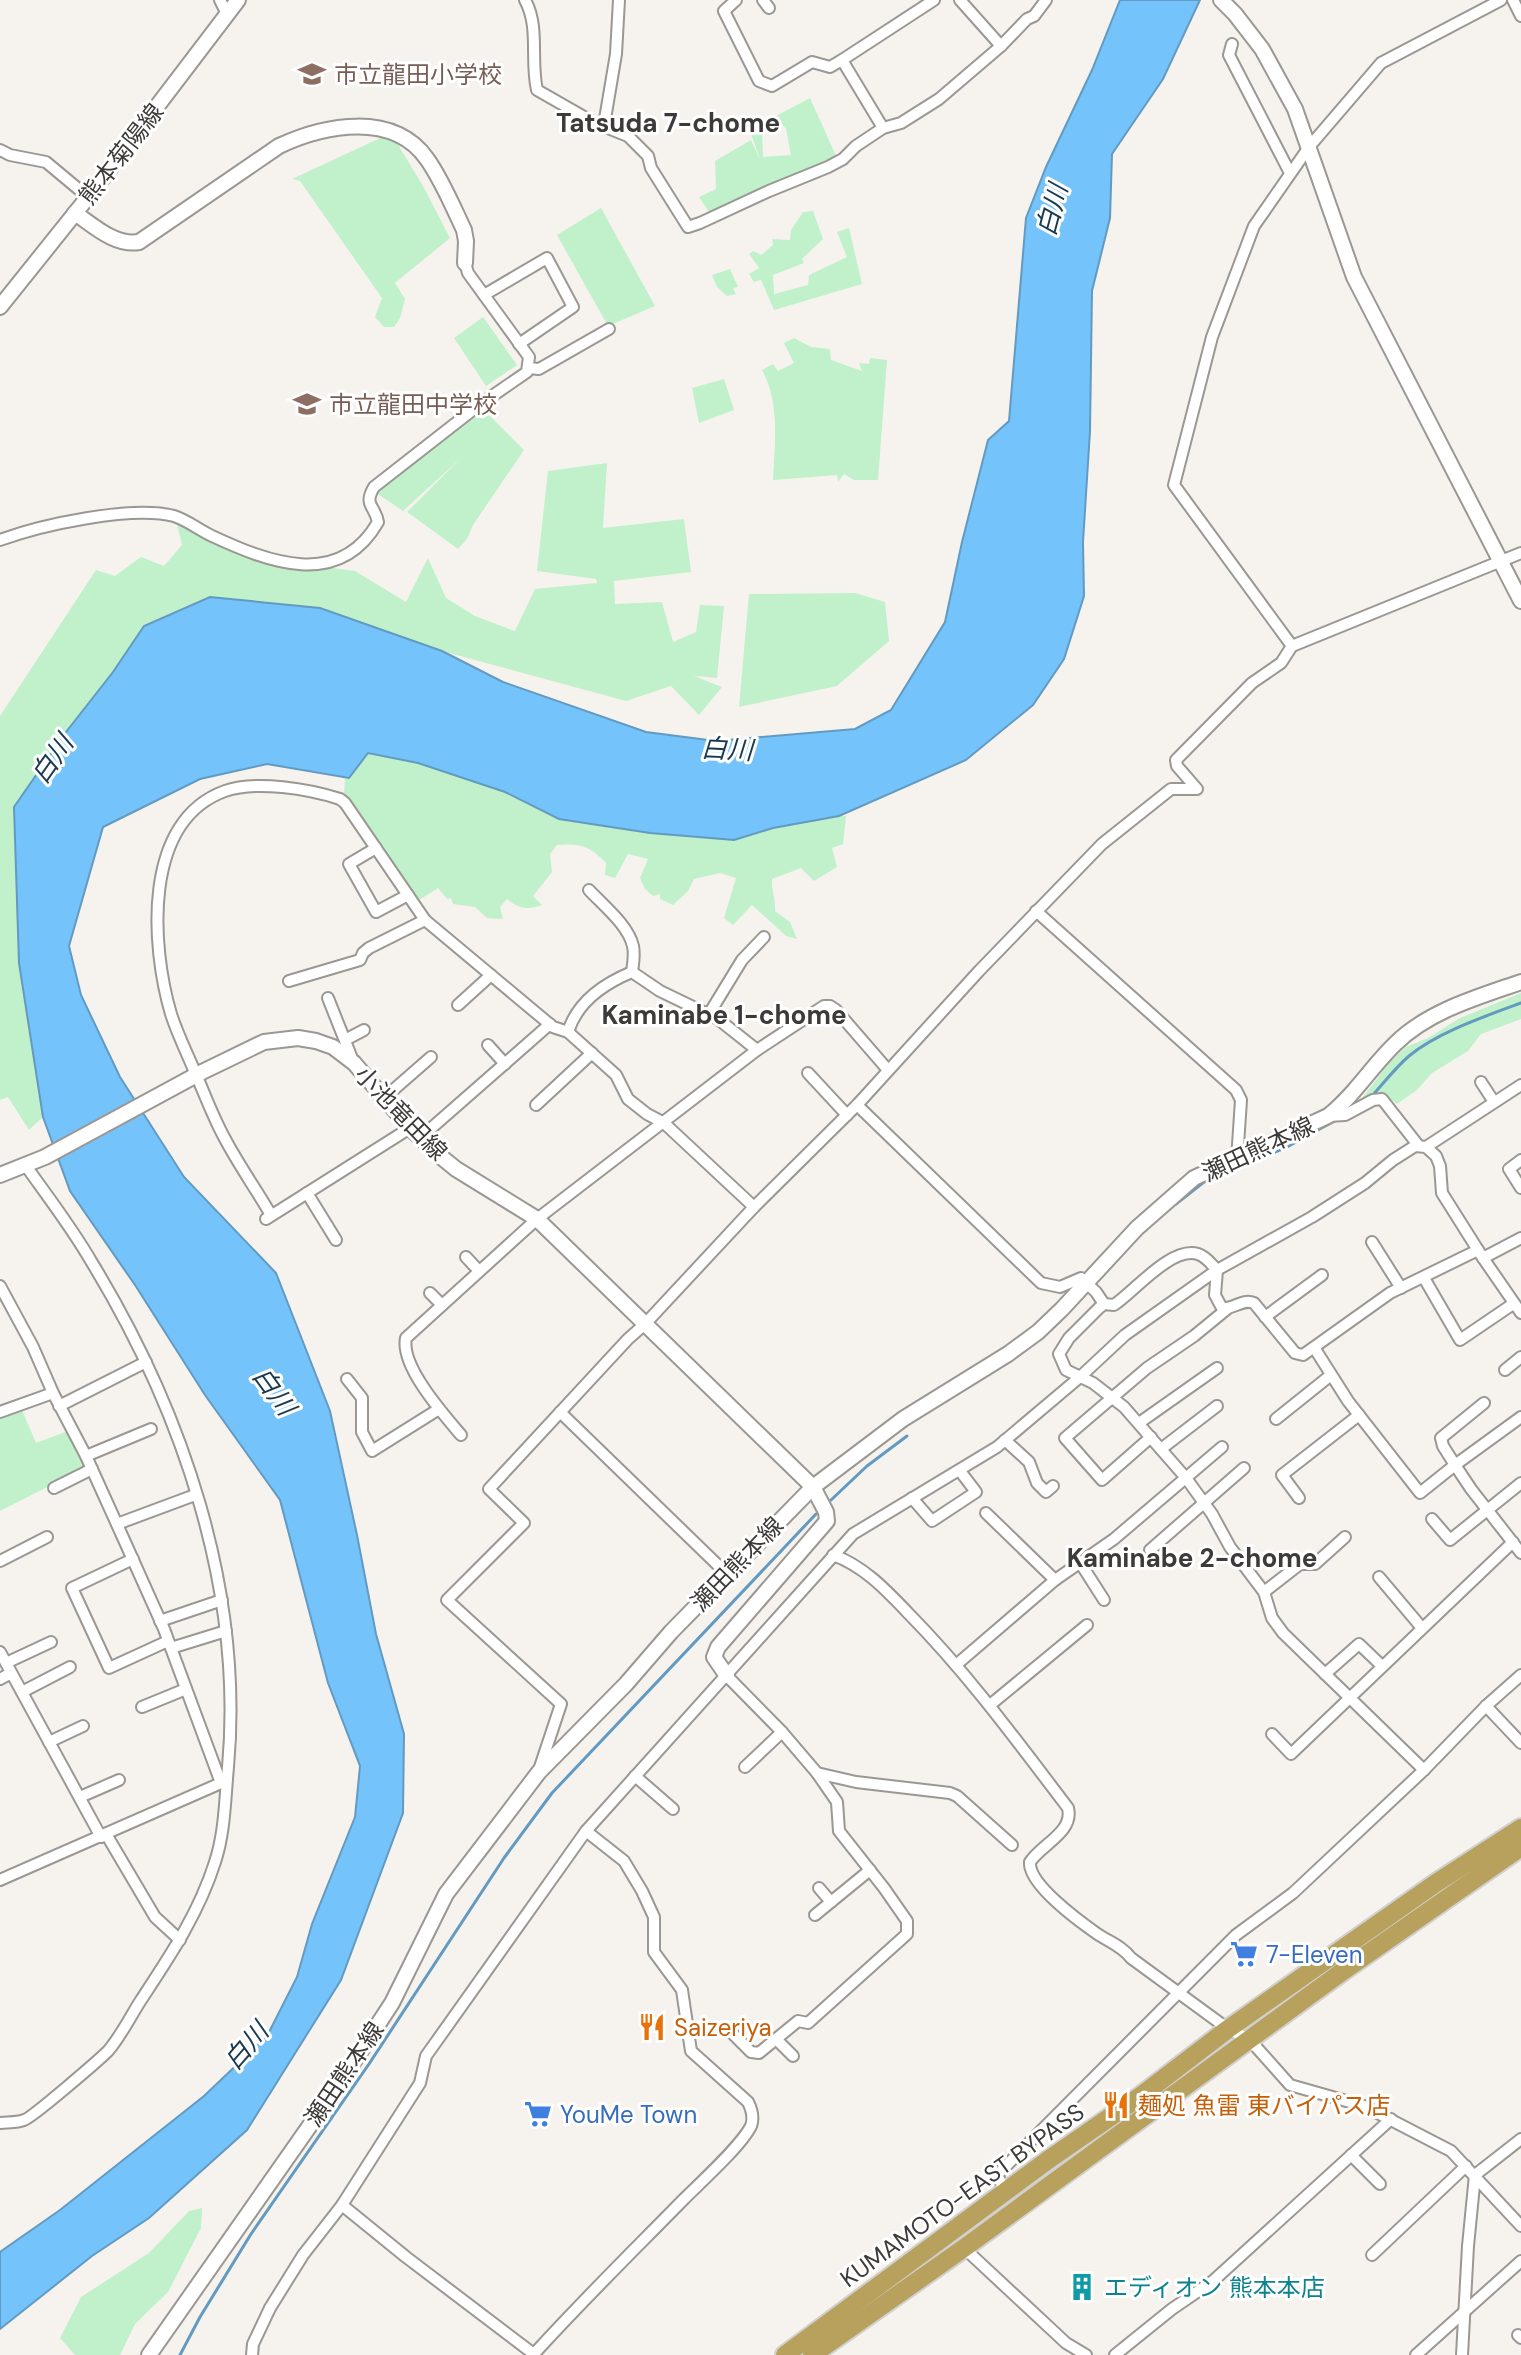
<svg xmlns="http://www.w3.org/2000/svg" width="1521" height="2355" font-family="'DM Sans','Noto Sans JP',sans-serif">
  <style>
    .green { fill: #c0f1ca }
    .water { fill: #74c3fb; stroke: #639ac1; stroke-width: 2 }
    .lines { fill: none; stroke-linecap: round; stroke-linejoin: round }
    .stream { stroke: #639ac1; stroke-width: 3 }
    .street-casing { stroke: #9b9793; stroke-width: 14 }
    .secondary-casing { stroke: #9b9793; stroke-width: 18 }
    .highway-casing { stroke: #d0d0cf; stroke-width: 22 }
    .street { stroke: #fff; stroke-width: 10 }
    .secondary { stroke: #fff; stroke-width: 14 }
    .highway { stroke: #b8a15d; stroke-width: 18 }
    .labels { text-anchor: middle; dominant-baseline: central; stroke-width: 6; stroke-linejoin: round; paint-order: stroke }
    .education-label { font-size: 24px; fill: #785e54; stroke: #fff; text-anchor: start }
    .street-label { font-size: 24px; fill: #3c3b39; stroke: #fff }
    .shop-label { font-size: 24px; fill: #366cbe; stroke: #fff; text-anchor: start }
    .food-label { font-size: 24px; fill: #c56008; stroke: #fff; text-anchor: start }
    .culture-label { font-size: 24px; fill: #0d838f; stroke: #fff; text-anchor: start }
    .neighbourhood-label { font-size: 26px; font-weight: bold; fill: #3c3b39; stroke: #fff }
    .water-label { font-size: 26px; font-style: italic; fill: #183a51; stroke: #fff }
  </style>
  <rect width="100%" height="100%" fill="#f6f3ee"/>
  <g class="green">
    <path d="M810 98 837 158 711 215 699 197 716 189 715 161 751 140 761 162 751 134 762 131 763 157 791 155 786 129 782 124 777 125 774 117Z"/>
    <path d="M391 133 423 186 450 238 395 283 405 299 400 318 394 327H384L375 317 382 298 300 181 292 179Z"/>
    <path d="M601 208 655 306 608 326 557 235Z"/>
    <path d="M813 211 823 239 802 259 804 263 773 275 774 294 808 285 809 275 847 257 837 232 849 228 862 284 774 310 761 280 754 282 749 274 759 268 749 254 753 251 761 255 773 245 772 239 790 240 791 230 803 212Z"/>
    <path d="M730 269 738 287 733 288 736 294 727 296 717 287 712 275Z"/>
    <path d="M483 317 517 365 486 386 454 338Z"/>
    <path d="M794 338 811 347 830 349 831 360 862 371 859 363 869 364 870 358 887 360 878 480H854L844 474 838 482 837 475 773 480C775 445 780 402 762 370L773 364 778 371 794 363 784 343Z"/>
    <path d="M724 379 734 410 699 423 692 388Z"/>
    <path d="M479 405 524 450 473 525 467 539 458 549 407 512 461 458 403 511 372 490Z"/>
    <path d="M607 463 603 528 684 519 691 572 614 581 615 604 662 602 673 642 696 632 700 605 724 606 717 678 694 676 722 687 699 715 671 686 626 701 442 651 320 608 144 626 113 672 66 732 14 807 19 963 43 1117 29 1130 8 1097 0 1100V716L96 570 115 576 141 557 164 566 182 545 175 516 267 559 355 571 406 602 428 558 446 598 475 616 515 631 535 589 597 583 596 579 537 571 548 471Z"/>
    <path d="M855 593 885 602 889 641 837 686 739 707 749 594Z"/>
    <path d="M367 753 418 763 506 792 559 819 650 833 734 840 773 828 839 816H846L843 844 832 848 837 867 814 881 801 868 772 879C771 890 776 899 775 911L790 922 797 939 786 936 752 905 733 925 724 918 736 878 720 873 694 879 688 891 673 905 660 899V894L653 896 645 889 640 878 648 859 628 854 615 878 605 875 606 863C590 846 580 843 557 845L550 854 552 872 533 896 542 905C527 910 519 909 507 899L500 907 503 919 487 918 475 907 453 904 451 898 447 899 438 888 416 902 366 831 364 822 344 795 345 777H349Z"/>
    <path d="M1521 993V1019L1481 1034 1468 1051 1432 1073 1417 1090 1397 1104 1384 1094 1360 1101 1389 1063 1406 1047 1428 1038 1460 1018Z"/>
    <path d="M22 1410 36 1443 68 1431 85 1468 0 1511V1418Z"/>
    <path d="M202 2208 201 2228 168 2292 135 2324 120 2355H75L60 2338 81 2297 149 2253 189 2211Z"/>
  </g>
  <path class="water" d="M1120 0H1200L1163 79 1112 154 1110 218 1092 291 1090 431 1083 542 1084 596 1064 659 1033 705 966 760 839 816 773 828 734 840 650 833 559 819 505 792 418 763 368 753 349 778 267 764 200 779 103 827 69 946 81 995 120 1077 184 1177 276 1273 330 1411 357 1535 376 1634 404 1734 403 1813 341 1980 247 2130 149 2218 92 2256 0 2329V2252L60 2210 204 2096 267 2036 297 1977 312 1924 355 1817 360 1766 328 1683 280 1500 205 1395 135 1285 70 1191 43 1117 19 963 14 807 66 732 113 672 144 626 210 597 320 608 442 651 503 682 646 732 716 741 855 729 891 710 945 622 962 542 988 440 1009 421 1026 218 1046 167 1092 70Z"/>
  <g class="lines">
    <g class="stream">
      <path d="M1371 1097C1383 1084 1395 1068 1409 1056 1438 1032 1486 1016 1521 1003"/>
      <path d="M1176 1204 1204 1182 1287 1147 1338 1119"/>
      <path d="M831 1500 867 1466 907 1436"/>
      <path d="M180 2355 200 2317 251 2234 369 2064 504 1858 552 1793 816 1514"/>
    </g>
    <g class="street-casing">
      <g id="street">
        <path d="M220 0 227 14"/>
        <path d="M525 0C540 27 530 60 537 90L593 122 628 136 648 156 651 168 688 227 700 223 769 191 828 167 843 159 856 146 883 128 901 123 939 99 1001 46 1027 19 1034 16 1046 0"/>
        <path d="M736 0 724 11 759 81 772 86 812 62 830 67 842 60"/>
        <path d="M763 0 769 8"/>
        <path d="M960 0 1001 46"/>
        <path d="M1513 0 1521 16"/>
        <path d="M1232 44 1229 55 1290 173"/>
        <path d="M604 125 616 54 619 0"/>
        <path d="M883 128 842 60 934 0"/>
        <path d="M0 150 10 155 46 162 88 197"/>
        <path d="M484 295 547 258 573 307 519 344"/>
        <path d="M528 368 539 369 609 329"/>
        <path d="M0 540C41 525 132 505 174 516 187 520 199 530 212 536 268 562 339 590 378 522 375 505 363 506 374 487L479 405 527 372 529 357 468 273 465 263"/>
        <path d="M1292 646 1174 485 1212 337 1254 226 1309 147 1381 63 1501 0"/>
        <path d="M376 848 349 864 376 912 408 895"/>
        <path d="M589 890C604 906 628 925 633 946 635 955 633 964 632 972"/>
        <path d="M1036 911 1236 1090 1241 1100 1237 1160"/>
        <path d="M289 981 360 960 363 953 369 948 425 920 553 1027 568 1032 616 1075 628 1099 647 1114 664 1123 754 1207"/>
        <path d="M328 998 353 1061"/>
        <path d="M458 1005 491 975"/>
        <path d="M709 1014 742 960 764 937"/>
        <path d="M568 1032C577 1002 603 984 632 972L660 991 718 1019 757 1050"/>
        <path d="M345 1040 364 1030"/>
        <path d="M488 1045 505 1064"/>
        <path d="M808 1073 847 1115"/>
        <path d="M1481 1082 1494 1102"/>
        <path d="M384 1098 431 1057"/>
        <path d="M536 1105 592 1053"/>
        <path d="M857 1105 1041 1283 1060 1287 1081 1278 1096 1292 1104 1304"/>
        <path d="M1328 1116 1345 1115 1373 1100 1382 1099 1418 1145"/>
        <path d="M420 1138 550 1024"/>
        <path d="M1426 1147 1521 1085"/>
        <path d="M1521 1160 1509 1169 1521 1188"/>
        <path d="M307 1193 336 1240"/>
        <path d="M271 1215C256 1189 238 1164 224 1137 212 1115 204 1092 194 1070 186 1051 177 1033 171 1014 151 946 142 821 225 791 256 780 309 789 340 799L345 803 425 920"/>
        <path d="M266 1219 410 1128"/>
        <path d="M1372 1242 1401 1288"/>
        <path d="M466 1257 479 1271"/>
        <path d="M1483 1258 1521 1313"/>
        <path d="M1424 1278 1460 1340 1513 1304"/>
        <path d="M0 1286 33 1347 53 1393 86 1456 125 1542 164 1629 221 1783 0 1880"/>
        <path d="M430 1293 442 1305"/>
        <path d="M1265 1317 1322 1275"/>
        <path d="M1315 1349 1348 1401 1420 1493 1455 1465 1471 1489 1521 1553"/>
        <path d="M1505 1370 1521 1357"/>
        <path d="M347 1379 362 1398V1432L372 1451 439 1409"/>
        <path d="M1484 1403 1441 1438 1443 1446 1455 1465 1521 1417"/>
        <path d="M59 1406 146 1362"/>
        <path d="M0 1412 53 1393"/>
        <path d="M560 1412 727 1574"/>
        <path d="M1276 1419 1331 1375"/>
        <path d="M1139 1423 1217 1368"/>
        <path d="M461 1435C444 1415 400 1366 406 1338L537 1219 757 1050 824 1006H830L836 1010 888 1070"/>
        <path d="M1151 1437 1102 1480 1065 1438 1147 1368 1194 1336 1227 1309"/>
        <path d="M1005 1440 1029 1462 1037 1483 1046 1492 1053 1486"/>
        <path d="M1161 1449 1217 1406"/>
        <path d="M86 1456 151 1429"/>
        <path d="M54 1488 92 1469"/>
        <path d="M912 1498 932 1521 976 1492 960 1471"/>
        <path d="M1299 1498 1282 1475 1359 1415"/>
        <path d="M986 1513 1055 1580"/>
        <path d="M1432 1519 1450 1540 1521 1483"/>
        <path d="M117 1524 195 1495"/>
        <path d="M1150 1550 1244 1468"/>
        <path d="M833 1555C864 1566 887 1591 909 1614 968 1674 1017 1741 1068 1808 1074 1832 1042 1844 1030 1862 1028 1884 1079 1921 1096 1933 1109 1942 1122 1946 1131 1958L1228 2029 1249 2039 1290 2085 1364 2106 1451 2151 1521 2226"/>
        <path d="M133 1559 72 1588 109 1668 168 1641"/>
        <path d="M0 1561 47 1537"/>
        <path d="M1081 1564 1104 1600"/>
        <path d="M1379 1577 1422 1628"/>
        <path d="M1264 1592 1300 1564H1315L1345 1537"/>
        <path d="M160 1621 222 1600"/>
        <path d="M171 1648 226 1631"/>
        <path d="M0 1652 101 1837"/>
        <path d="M6 1663 51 1642"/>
        <path d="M956 1665 1055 1580 1114 1539 1222 1447"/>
        <path d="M1325 1674 1359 1644 1382 1666"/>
        <path d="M727 1676 782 1732 817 1773 856 1782 950 1793 957 1796 1012 1845"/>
        <path d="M0 1679 11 1673"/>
        <path d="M22 1692 70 1667"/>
        <path d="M990 1705 1087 1625"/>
        <path d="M1486 1706 1521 1743"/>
        <path d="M142 1707 186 1689"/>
        <path d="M1272 1734 1291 1754 1513 1542"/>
        <path d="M49 1742 83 1726"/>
        <path d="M745 1767 782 1732"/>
        <path d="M539 1770 561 1704 447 1600 524 1523 489 1489 628 1339 645 1324 754 1207 857 1105 979 971 1102 844 1171 789H1197L1177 766 1176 760 1252 683 1281 663 1292 646 1521 553"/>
        <path d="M1424 1770 1283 1633 1272 1618 1264 1592 1230 1547 1212 1514 1186 1478 1124 1407 1093 1383 1066 1370 1059 1354 1069 1338 1099 1308 1104 1304 1114 1305C1134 1292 1171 1246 1198 1254 1207 1257 1211 1264 1217 1270L1215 1295 1222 1308C1233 1310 1242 1298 1254 1303L1295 1353 1303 1355 1390 1293 1478 1250"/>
        <path d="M635 1776 673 1809"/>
        <path d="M80 1797 119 1780"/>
        <path d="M106 1834 155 1917 180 1940"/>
        <path d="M819 1888 831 1902"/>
        <path d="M815 1915 870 1870"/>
        <path d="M728 2029 751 2052 759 2053 798 2021 808 2023 907 1934V1921L884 1888 839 1831 837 1802 817 1773"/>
        <path d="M776 2039 793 2056"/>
        <path d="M0 2123C7 2122 17 2123 24 2120 32 2118 100 2059 108 2051 121 2036 130 2017 141 2000 170 1956 199 1913 215 1862 225 1832 225 1798 228 1767 244 1590 182 1410 91 1261 72 1228 48 1197 26 1166"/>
        <path d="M1351 2155 1380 2184"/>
        <path d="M1006 2192 997 2175 1236 1935 1293 1893 1424 1770 1486 1706 1521 1675"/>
        <path d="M342 2205 406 2257 535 2355"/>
        <path d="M964 2248 1066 2343 1086 2355"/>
        <path d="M1372 2255 1466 2166"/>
        <path d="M1518 2335 1521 2338"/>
        <path d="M534 2354C582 2301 634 2250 684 2199 701 2182 741 2146 751 2126 754 2118 752 2110 748 2102L691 2051 682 1990 654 1952V1917L642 1891 624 1861 586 1831"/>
        <path d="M252 2355 253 2344 270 2308 303 2255 342 2205 420 2083 426 2056 586 1831 853 1534 997 1447 1080 1377 1125 1335 1217 1270 1312 1217 1365 1183 1393 1160 1415 1146 1426 1147 1436 1156 1440 1166 1442 1193 1483 1258 1521 1238"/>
        <path d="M1115 2355 1172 2309 1213 2281 1391 2119"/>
        <path d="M1416 2355 1521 2261"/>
        <path d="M1462 2355 1468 2246 1475 2175 1521 2139"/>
      </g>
    </g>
    <g class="secondary-casing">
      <g id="secondary">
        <path d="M1221 0 1235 14 1262 49 1295 109 1354 277 1521 601"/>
        <path d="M75 213C94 226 115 246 139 242L279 146C324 125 393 111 427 159 442 180 453 207 464 230L466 241 465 263"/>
        <path d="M0 307 88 197 238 0"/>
        <path d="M0 1175 45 1157 202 1072 264 1042 298 1038 316 1041 333 1047 354 1063 410 1128 440 1156 456 1169 537 1219 813 1487 826 1512 827 1521 718 1647 714 1657 727 1676"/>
        <path d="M149 2355 339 2084 392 2003 446 1894 539 1772 626 1684 671 1632 813 1487 903 1419 1008 1354 1038 1332 1062 1309 1137 1228 1194 1178 1328 1116C1354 1096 1371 1067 1395 1044 1428 1011 1478 997 1521 982"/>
      </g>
    </g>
    <g class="highway-casing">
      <g id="highway">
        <path d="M785 2355 1048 2160 1142 2095 1228 2029 1436 1883 1521 1828"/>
        <path d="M812 2355 964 2248 1343 1971 1521 1847"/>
      </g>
    </g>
    <use href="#street" class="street"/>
    <use href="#secondary" class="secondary"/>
    <use href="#highway" class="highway"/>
  </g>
  <defs>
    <g id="school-bare" transform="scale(2.16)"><path d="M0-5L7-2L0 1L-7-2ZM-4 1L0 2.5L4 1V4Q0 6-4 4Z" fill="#8d6e63" stroke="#fff" stroke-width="2.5" paint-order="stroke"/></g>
    <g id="supermarket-bare" transform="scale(2.16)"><path d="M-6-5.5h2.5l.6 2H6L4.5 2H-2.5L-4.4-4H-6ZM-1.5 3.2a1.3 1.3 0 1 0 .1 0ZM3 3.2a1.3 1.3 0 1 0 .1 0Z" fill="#3f7fe0" stroke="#fff" stroke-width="2.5" paint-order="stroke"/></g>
    <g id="restaurant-bare" transform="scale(2.16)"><path d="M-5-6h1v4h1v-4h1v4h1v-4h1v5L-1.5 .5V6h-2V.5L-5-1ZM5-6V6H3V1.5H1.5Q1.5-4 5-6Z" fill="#e8710a" stroke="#fff" stroke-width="2.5" paint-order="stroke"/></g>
    <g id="building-bare" transform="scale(2.16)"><path d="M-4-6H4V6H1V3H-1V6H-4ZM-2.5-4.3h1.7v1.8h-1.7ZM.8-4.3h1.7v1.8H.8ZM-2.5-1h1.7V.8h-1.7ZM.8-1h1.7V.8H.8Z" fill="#0f9aa8" stroke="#fff" stroke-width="2.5" paint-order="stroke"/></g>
  </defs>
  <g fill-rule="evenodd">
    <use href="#school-bare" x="312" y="74"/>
    <use href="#school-bare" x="307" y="404"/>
    <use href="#supermarket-bare" x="1244" y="1954"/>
    <use href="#restaurant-bare" x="652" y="2027"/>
    <use href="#restaurant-bare" x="1116" y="2105"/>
    <use href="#supermarket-bare" x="538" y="2114"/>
    <use href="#building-bare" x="1082" y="2287"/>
  </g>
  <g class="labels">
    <g class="education-label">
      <text x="334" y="74">市立龍田小学校</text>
      <text x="329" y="404">市立龍田中学校</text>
    </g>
    <g class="street-label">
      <text transform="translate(121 154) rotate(-52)">熊本菊陽線</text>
      <text transform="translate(401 1113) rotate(46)">小池竜田線</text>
      <text transform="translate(1258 1149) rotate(-25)">瀬田熊本線</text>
      <text transform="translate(737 1564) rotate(-46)">瀬田熊本線</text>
      <text transform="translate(344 2074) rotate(-56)">瀬田熊本線</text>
      <text transform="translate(962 2195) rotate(-36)">KUMAMOTO-EAST BYPASS</text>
    </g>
    <g class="shop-label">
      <text x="1266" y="1954">7-Eleven</text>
      <text x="560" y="2114">YouMe Town</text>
    </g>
    <g class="food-label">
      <text x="674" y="2027">Saizeriya</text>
      <text x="1138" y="2105">麺処 魚雷 東バイパス店</text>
    </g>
    <g class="culture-label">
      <text x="1104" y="2287">エディオン 熊本本店</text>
    </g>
    <g class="neighbourhood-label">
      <text x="668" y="123">Tatsuda 7-chome</text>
      <text x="724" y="1015">Kaminabe 1-chome</text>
      <text x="1192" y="1558">Kaminabe 2-chome</text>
    </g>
    <g class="water-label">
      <text transform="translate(1052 210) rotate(-75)">白川</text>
      <text transform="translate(727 749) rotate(3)">白川</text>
      <text transform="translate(52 759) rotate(-55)">白川</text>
      <text transform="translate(274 1391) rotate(54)">白川</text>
      <text transform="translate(246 2046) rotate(-49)">白川</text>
    </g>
  </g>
</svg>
